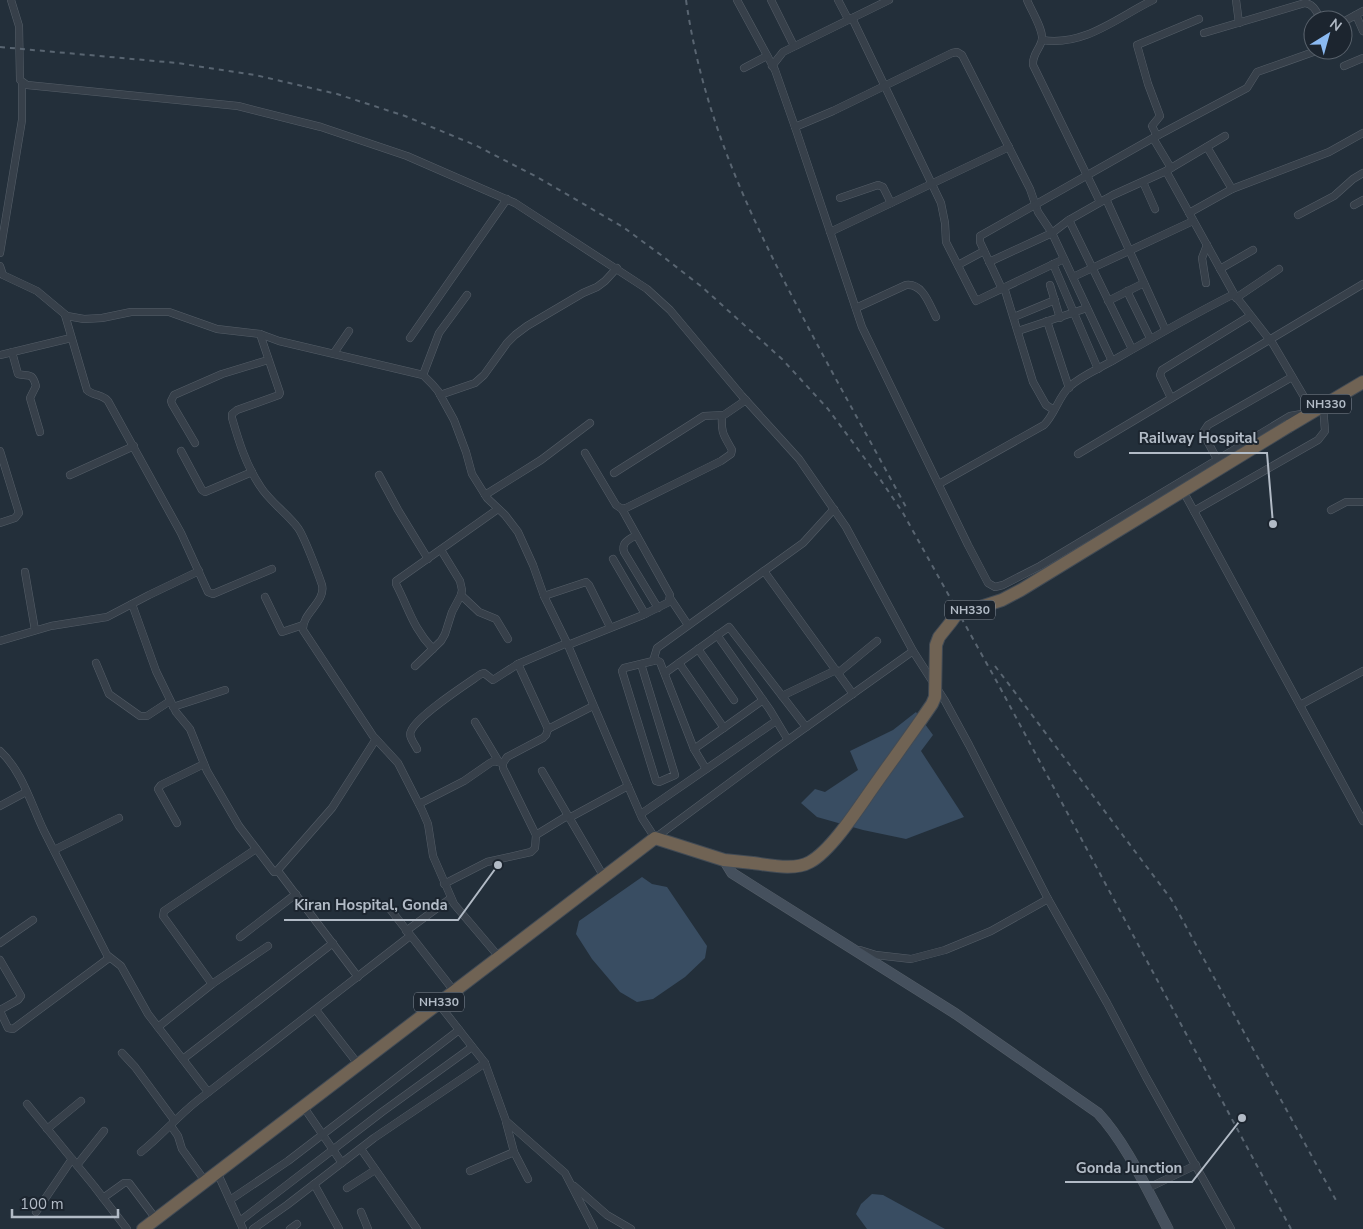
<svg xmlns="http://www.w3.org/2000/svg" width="1363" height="1229" font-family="'Nunito Sans',sans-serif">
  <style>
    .water { fill: #394d62 }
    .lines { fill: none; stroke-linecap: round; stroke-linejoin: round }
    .street-casing { stroke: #555e68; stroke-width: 8 }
    .secondary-casing { stroke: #555e68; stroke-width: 11 }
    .highway-casing { stroke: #424b55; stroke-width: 14 }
    .street { stroke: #37404a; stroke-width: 7 }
    .secondary { stroke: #45505d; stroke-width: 10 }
    .highway { stroke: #706354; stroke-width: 12 }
    .rail { stroke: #596571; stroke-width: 2; stroke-dasharray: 5 5; stroke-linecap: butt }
    .highway-bridge-casing { stroke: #424b55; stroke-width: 14; stroke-linecap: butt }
    .highway-bridge { stroke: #706354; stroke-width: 12 }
    .labels { text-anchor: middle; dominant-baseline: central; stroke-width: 4; stroke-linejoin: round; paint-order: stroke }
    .shield { fill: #1c252f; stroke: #858e99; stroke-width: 1 }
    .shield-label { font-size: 12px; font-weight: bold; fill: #b2bbc6 }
    .leader { fill: none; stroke: #b2bbc6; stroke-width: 2 }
    .callout-dot { fill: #b2bbc6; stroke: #1c252f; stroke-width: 2 }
    .callout-label { font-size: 15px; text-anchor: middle; font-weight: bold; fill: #b2bbc6; stroke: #1c252f; stroke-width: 4; stroke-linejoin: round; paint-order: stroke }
  </style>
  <rect width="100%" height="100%" fill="#232f3a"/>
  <g class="water">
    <path d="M916 712 933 735 921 751 964 817 906 839 863 830 817 817 801 803 815 789 825 792 858 770 850 751 893 730Z"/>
    <path d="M642 877 652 884 667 887 707 946 705 958 685 977 653 999 637 1002 620 992 592 959 576 934 579 921Z"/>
    <path d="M872 1194 883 1195 945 1229H867L856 1214 861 1204Z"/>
  </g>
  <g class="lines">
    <g class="street-casing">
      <g id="street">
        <path d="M11 0 19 26 20 80 27 85 238 106 321 127 407 156 515 203 647 289 670 310 742 396 799 459 846 527 913 651 945 701 969 745 1048 899 991 931 945 950 911 959 876 955 860 950"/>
        <path d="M737 0 775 70 795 127 862 327 968 545 988 583 995 587 1003 585 1040 566 1290 416 1313 412 1273 344 1234 294 1166 171"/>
        <path d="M771 0 794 46"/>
        <path d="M838 0 848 19"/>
        <path d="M1027 0C1031 10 1043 29 1042 39 1041 48 1032 54 1033 65L1100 202"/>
        <path d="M1236 0 1239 23"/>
        <path d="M1356 15 1363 31"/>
        <path d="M852 18 941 203 945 223 946 242 976 301 1064 259"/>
        <path d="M1343 22 1363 11"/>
        <path d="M1204 33 1305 3C1314 4 1317 13 1321 20"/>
        <path d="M1042 40C1084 47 1118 17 1153 0"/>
        <path d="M772 66 783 52 889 0"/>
        <path d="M1344 66 1363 58"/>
        <path d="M744 68 767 56"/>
        <path d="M795 127 833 111 952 53 957 52 962 55 1030 189 1038 212 1052 233 1112 361"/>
        <path d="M1157 136 1152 126 1160 116 1148 84 1137 45 1199 19"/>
        <path d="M1153 138 1247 88 1257 72 1319 50"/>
        <path d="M1207 147 1232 189"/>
        <path d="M1143 182 1155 209"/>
        <path d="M840 198 878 185 883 187 891 203"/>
        <path d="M1106 199 1165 329"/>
        <path d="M1354 205 1363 200"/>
        <path d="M1189 213 1232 189 1329 152 1363 133"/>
        <path d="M1298 215 1334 196 1353 179 1363 173"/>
        <path d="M1069 220 1132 349"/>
        <path d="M830 232 1009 147"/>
        <path d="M0 253 22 120V83"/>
        <path d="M989 262 1052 233 1069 220 1113 195 1166 171 1225 136"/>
        <path d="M1053 264 1098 369"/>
        <path d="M958 265 984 251"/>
        <path d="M0 266 3 275 37 291 67 316 84 319 102 318 131 312H169L217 329 260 334 279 341 423 375 432 384 438 391 454 420 466 452 472 474 487 498 505 515 518 532 533 565 544 596 567 643 628 786 642 818 655 838 774 750 913 651"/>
        <path d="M1220 269 1253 250"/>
        <path d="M1073 277 1193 221"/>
        <path d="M1206 283 1202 258 1207 245"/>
        <path d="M1050 285 1060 318"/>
        <path d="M1004 287 1033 382 1046 405 1054 410"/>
        <path d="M1002 289 980 242V236L1153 138 1171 168"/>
        <path d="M1127 291 1150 338"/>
        <path d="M1236 298 1279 269"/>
        <path d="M1108 301 1144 283"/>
        <path d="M856 308 906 285C923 283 929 304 936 317"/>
        <path d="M65 315 87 390C93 396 102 394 108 401L181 533 208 592 213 594 272 569"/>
        <path d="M1014 317 1055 300"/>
        <path d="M1047 321 1069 388"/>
        <path d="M1018 331 1087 308"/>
        <path d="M260 334 280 393 279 395 237 410 232 414V418C239 442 246 465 260 486 270 502 287 513 298 528 304 536 319 576 322 585 326 602 302 613 303 630L373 736 398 763 422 810 428 824 433 856 454 904 499 957"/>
        <path d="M410 338 507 199"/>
        <path d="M12 352 18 374C30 377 32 372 36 386L30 398 40 432"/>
        <path d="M334 353 349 331"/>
        <path d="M0 355 71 338"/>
        <path d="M423 375 439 333 467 295"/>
        <path d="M440 395 475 383 484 375 507 343 515 335 527 326 583 293 597 287 605 281 617 268"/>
        <path d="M1171 398 1160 375 1162 370 1250 316"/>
        <path d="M195 443 172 404 171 401 174 395 222 374 268 360"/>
        <path d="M0 451 19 513 15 518 0 523"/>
        <path d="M181 451 202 490 205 492 252 472"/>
        <path d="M585 453 616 505 622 509 626 508 721 461 731 454 732 450C724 435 721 434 722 416"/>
        <path d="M1078 454 1363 284"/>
        <path d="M1217 459 1204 435V431L1208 425 1292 377"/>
        <path d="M614 473 704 416 724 415 746 400"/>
        <path d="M70 475 134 446"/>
        <path d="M379 475 398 510 428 559"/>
        <path d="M939 484 1044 425C1055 414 1058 398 1069 387 1081 376 1098 369 1112 361 1152 338 1192 315 1234 294"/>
        <path d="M1182 489 1363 821"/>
        <path d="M485 495 541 460 590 423"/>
        <path d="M1331 510 1346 502H1363"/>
        <path d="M1194 511 1318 440 1325 431 1323 406"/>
        <path d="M636 535C629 540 621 542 624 552L658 608"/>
        <path d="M613 559 645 614"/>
        <path d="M764 571 853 694"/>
        <path d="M25 572 35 630"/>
        <path d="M461 595 479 612 496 619 508 639"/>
        <path d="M544 596 586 582 589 585 610 627"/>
        <path d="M265 597 282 632 303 625"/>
        <path d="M670 598 688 625"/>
        <path d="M132 604 156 671 176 712 190 729 207 771 239 826 274 872H276L332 808 376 739"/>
        <path d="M717 635 770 710 788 740"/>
        <path d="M0 641 51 626 107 617 149 595 199 571"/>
        <path d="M568 645 643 615 669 602 670 595 622 509"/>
        <path d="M433 649C413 628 409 609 396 584V581L498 509"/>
        <path d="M698 649 734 700"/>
        <path d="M653 661 657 648 803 543 834 509"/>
        <path d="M96 663 109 694 140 716H147L170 701"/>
        <path d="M679 663 724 728"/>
        <path d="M518 664 548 729 546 735 543 738 507 757 503 763V768L536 835"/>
        <path d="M641 664 675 775 659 782 656 781 622 671 624 668 653 661 656 660 660 662 694 749 706 769"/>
        <path d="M415 666 441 641 445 634 452 612 461 595 462 590 460 581 441 550"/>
        <path d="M665 673 729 627 806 727"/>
        <path d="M838 673 877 641"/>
        <path d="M782 696 836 670"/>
        <path d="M1300 705 1363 671"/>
        <path d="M173 707 225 690"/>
        <path d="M475 722 499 762"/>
        <path d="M548 729 593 706"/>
        <path d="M417 749C415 744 408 737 411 731 417 716 465 685 481 674L484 673 493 680 518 664 567 643"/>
        <path d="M694 749 763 700"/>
        <path d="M0 751C22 771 31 804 44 831 65 873 86 914 107 955L121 966 148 1014 208 1092"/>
        <path d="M542 771 604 877"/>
        <path d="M419 804 464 781 490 763 494 761 503 763"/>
        <path d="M0 806 26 792"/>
        <path d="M641 814 776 721"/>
        <path d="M569 818 628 786"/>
        <path d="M177 823 158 789 161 785 204 764"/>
        <path d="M54 850 119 818"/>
        <path d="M278 871 358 977"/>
        <path d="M444 884 487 862 531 852 535 848 536 835 567 816"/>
        <path d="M1048 899 1107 1003 1146 1077 1231 1229"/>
        <path d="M390 909 454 991"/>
        <path d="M406 931 451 898"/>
        <path d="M240 937 296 894"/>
        <path d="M0 943 33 920"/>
        <path d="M0 960 21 996 18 1000 0 1010"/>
        <path d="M212 984 163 916 164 911 256 849"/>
        <path d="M438 1003 485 1063 506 1121 565 1173 594 1229"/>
        <path d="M316 1010 358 1064"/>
        <path d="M0 1011 8 1028 13 1029 109 958"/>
        <path d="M158 1027 212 984 268 946"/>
        <path d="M122 1053 135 1067 174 1120"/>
        <path d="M183 1059 333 943"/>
        <path d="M27 1104 94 1186 127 1229"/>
        <path d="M303 1106 342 1163"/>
        <path d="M506 1122 514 1152 528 1179"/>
        <path d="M171 1126 178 1136 182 1149 205 1181"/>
        <path d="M47 1129 81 1101"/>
        <path d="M361 1149 417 1229"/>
        <path d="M141 1152C161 1136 177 1117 197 1101L410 936"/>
        <path d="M77 1165 104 1131"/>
        <path d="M470 1171 514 1152"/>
        <path d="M217 1172 243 1229"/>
        <path d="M314 1184 339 1229"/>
        <path d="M574 1186 607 1215 631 1229"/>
        <path d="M347 1188 375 1170"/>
        <path d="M1146 1189 1196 1165"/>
        <path d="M103 1198 124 1183H129L156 1219"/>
        <path d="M230 1200 288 1161 459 1030"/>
        <path d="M36 1212 72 1159"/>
        <path d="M361 1212 368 1229"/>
        <path d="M240 1221 382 1112 472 1047"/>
        <path d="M253 1229 287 1205 374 1138 485 1063"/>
        <path d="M290 1229 297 1224"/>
      </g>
    </g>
    <g class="secondary-casing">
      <path id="secondary" d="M724 860 732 873 956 1014 1098 1113C1127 1144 1148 1192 1168 1229"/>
    </g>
    <g class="highway-casing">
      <g id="highway">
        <path d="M1289 426 1363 382"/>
        <path d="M143 1229 655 838 724 860 753 863"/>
      </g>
    </g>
    <use href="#street" class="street"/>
    <use href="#secondary" class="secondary"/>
    <use href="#highway" class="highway"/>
    <g class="rail">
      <path d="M686 0C702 111 744 204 795 302 831 372 870 440 907 509"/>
      <path d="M0 47 177 63 255 75 337 94 405 116 475 145 537 177 623 227 661 255 702 287 782 359 828 409 880 479 903 513 997 682 1291 1229"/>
      <path d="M995 666 1171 899 1338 1204"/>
    </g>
    <g class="highway-bridge-casing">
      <path id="highway-bridge" d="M753 863C770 865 794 871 810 862 832 850 859 807 874 786 893 759 913 732 932 704L935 697 936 645 939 637 951 622 956 615 1002 600 1021 590 1289 426"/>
    </g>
    <use href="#highway-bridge" class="highway-bridge"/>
  </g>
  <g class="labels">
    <g class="shield">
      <rect x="1301" y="394.5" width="50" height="19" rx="4"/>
      <rect x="945" y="600.5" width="50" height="19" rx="4"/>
      <rect x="414" y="992.5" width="50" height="19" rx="4"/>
    </g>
    <g class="shield-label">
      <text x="1326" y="404">NH330</text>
      <text x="970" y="610">NH330</text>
      <text x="439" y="1002">NH330</text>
    </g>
  </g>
  <path class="leader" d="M1273 524L1267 453H1129M498 865L458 920H284M1242 1118L1192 1182H1065"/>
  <g class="callout-dot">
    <circle cx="1273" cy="524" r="5"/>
    <circle cx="498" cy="865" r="5"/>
    <circle cx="1242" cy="1118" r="5"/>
  </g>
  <g class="callout-label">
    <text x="1198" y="443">Railway Hospital</text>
    <text x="371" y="910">Kiran Hospital, Gonda</text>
    <text x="1129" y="1173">Gonda Junction</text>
  </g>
  <g transform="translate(1328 35) rotate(37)"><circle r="24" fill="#1c252f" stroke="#58616b"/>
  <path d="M0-4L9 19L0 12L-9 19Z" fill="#8bbaf2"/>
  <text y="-8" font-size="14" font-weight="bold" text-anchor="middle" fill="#b2bbc6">N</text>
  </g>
  <path d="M12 1209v8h106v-8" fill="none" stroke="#b2bbc6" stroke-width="2.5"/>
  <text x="20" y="1209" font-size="15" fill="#b2bbc6" stroke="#1c252f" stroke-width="4" paint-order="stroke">100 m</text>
</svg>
